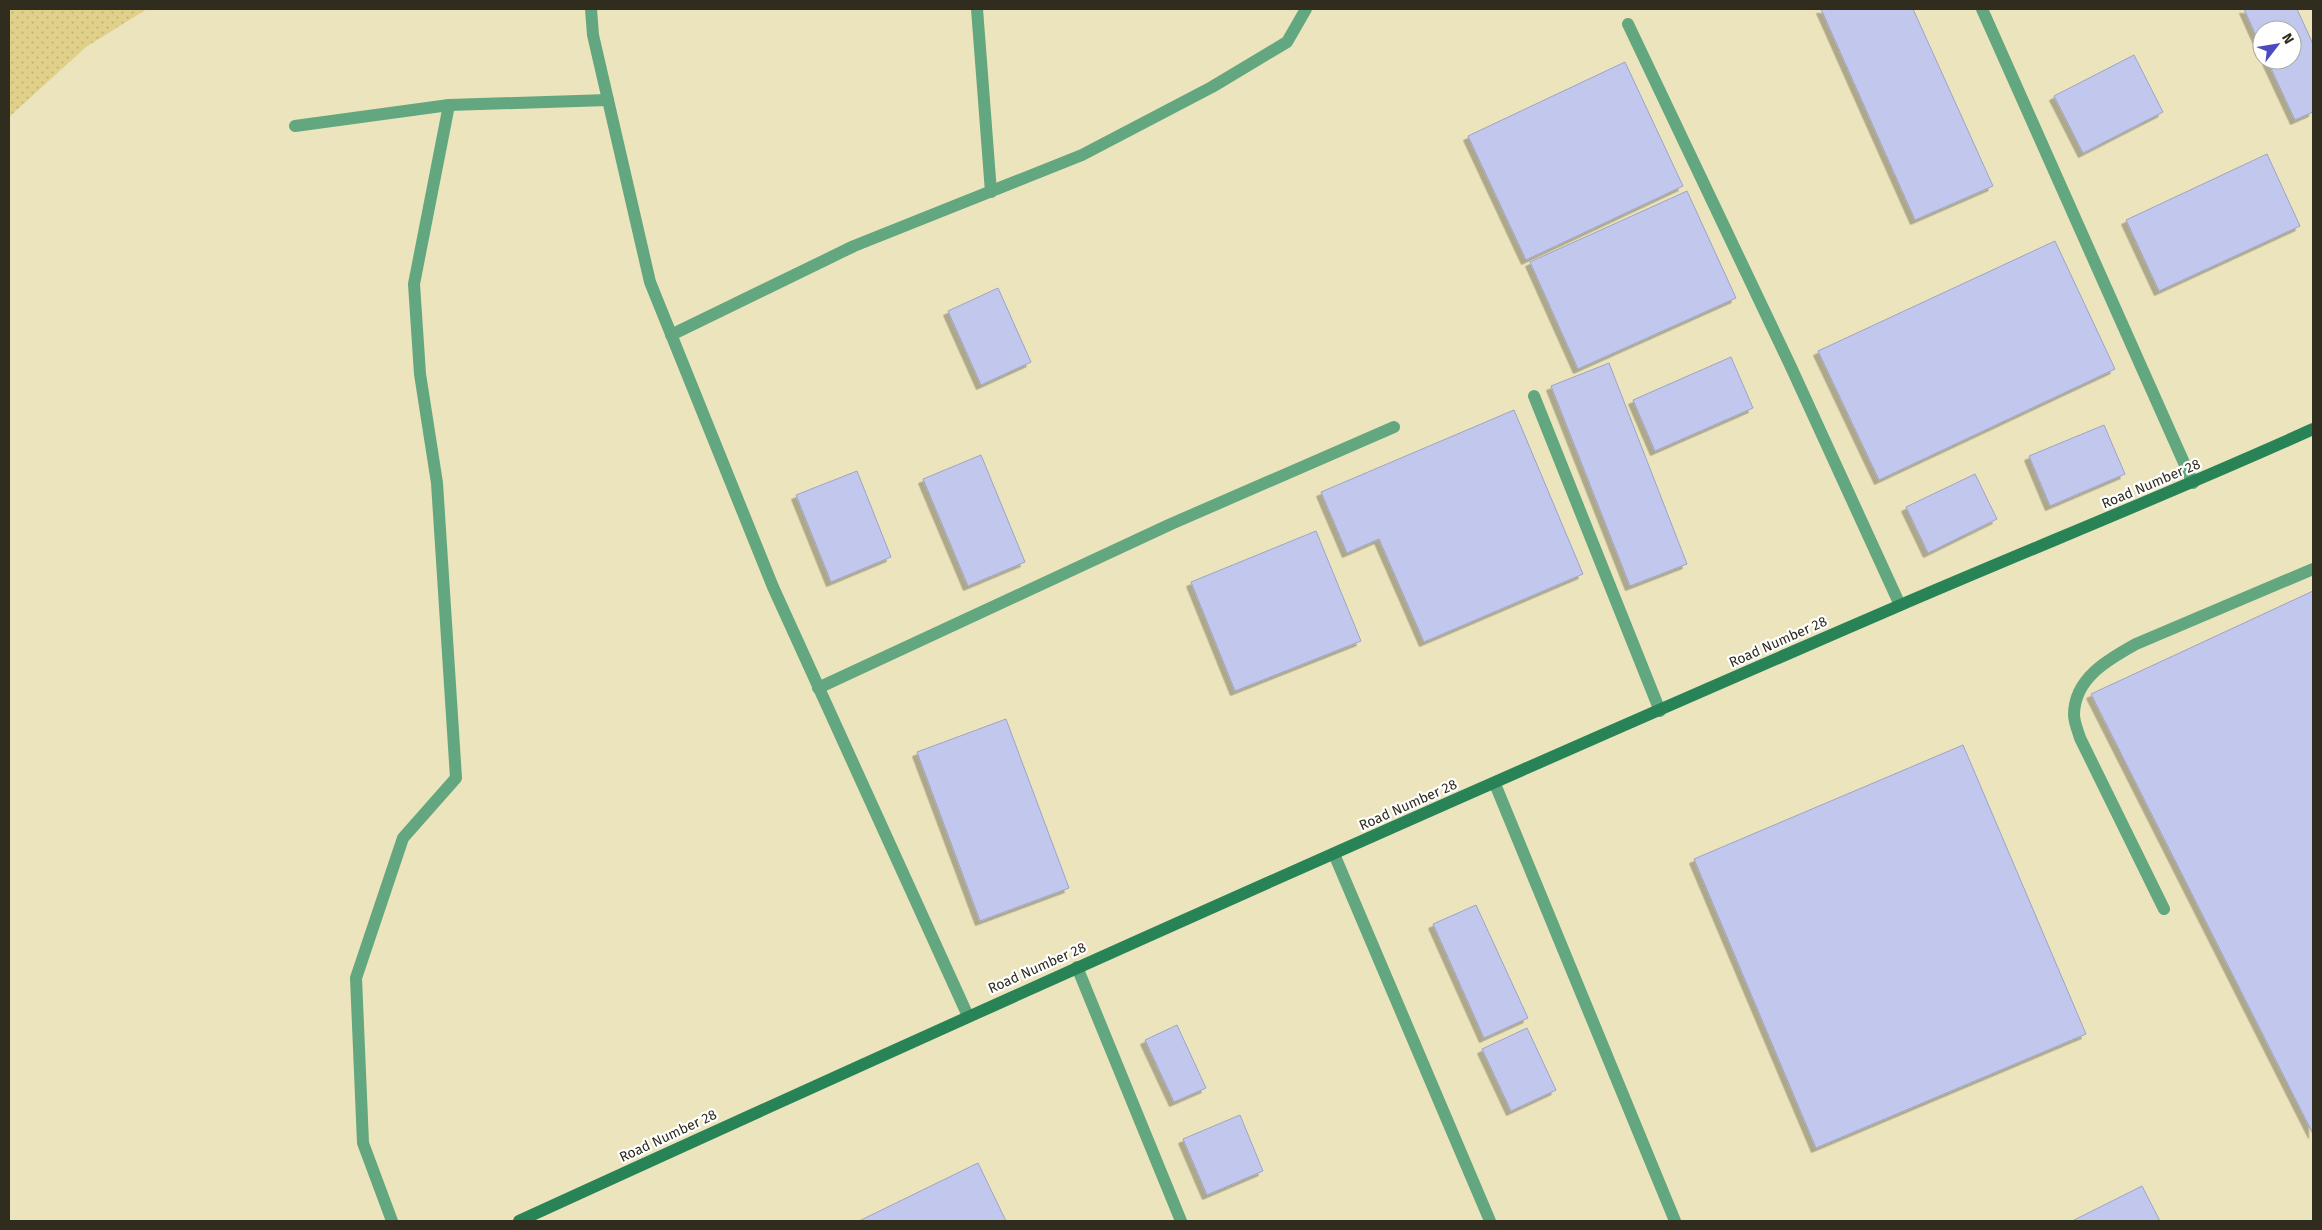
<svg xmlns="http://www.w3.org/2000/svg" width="2322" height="1230" font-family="'Fira Sans',sans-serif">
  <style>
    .grass { fill: url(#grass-dots) }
    .building { fill: #c2c8ed; stroke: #9da3c6; filter: url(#shadow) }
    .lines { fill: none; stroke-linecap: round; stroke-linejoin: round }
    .lane { stroke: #62a77f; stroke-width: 12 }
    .street { stroke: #62a77f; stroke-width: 12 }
    .secondary { stroke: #288456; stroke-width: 12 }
    .labels { text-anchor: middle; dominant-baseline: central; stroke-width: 4.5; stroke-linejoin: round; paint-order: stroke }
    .street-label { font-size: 14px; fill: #302d1e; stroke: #fff }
  </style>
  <defs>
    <pattern id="grass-dots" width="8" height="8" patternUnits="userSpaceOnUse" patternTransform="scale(1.25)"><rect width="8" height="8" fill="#e0d089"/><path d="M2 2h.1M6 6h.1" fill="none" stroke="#c0b376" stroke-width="1.8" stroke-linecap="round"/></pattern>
    <filter id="shadow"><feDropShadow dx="-4.5" dy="4.5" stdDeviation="0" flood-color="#0004"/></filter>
  </defs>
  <rect width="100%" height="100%" fill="#ece4bd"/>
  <path class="grass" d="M9 9H147L86 47 9 117Z"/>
  <g class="building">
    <path d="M1821 9H1913L1993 186 1915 220Z"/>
    <path d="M2244 9H2297L2313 44V112L2295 120 2267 60H2292V30H2262V49Z"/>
    <path d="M2134 55 2163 112 2083 153 2054 96Z"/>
    <path d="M1625 62 1683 186 1526 260 1468 136Z"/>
    <path d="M2267 154 2300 226 2159 291 2126 220Z"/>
    <path d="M1687 191 1736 298 1578 369 1530 262Z"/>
    <path d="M2055 241 2115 369 1879 480 1818 351Z"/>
    <path d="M998 288 1031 362 981 385 948 311Z"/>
    <path d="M1731 357 1753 408 1655 451 1633 400Z"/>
    <path d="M1609 363 1687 564 1630 586 1551 386Z"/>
    <path d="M1514 410 1583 574 1424 642 1379 539 1347 553 1321 492Z"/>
    <path d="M2104 425 2125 474 2050 506 2029 456Z"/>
    <path d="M981 455 1025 562 968 586 923 479Z"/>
    <path d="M857 471 891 557 831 582 796 495Z"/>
    <path d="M1975 474 1997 519 1928 553 1906 507Z"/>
    <path d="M1316 531 1361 641 1235 691 1191 582Z"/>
    <path d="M2313 591V1134L2091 694Z"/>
    <path d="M1006 719 1069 888 980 921 917 752Z"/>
    <path d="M1963 745 2086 1034 1816 1148 1694 859Z"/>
    <path d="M1476 905 1528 1018 1484 1038 1433 924Z"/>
    <path d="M1177 1025 1206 1088 1174 1102 1145 1040Z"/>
    <path d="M1527 1028 1556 1090 1511 1111 1482 1049Z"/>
    <path d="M1240 1115 1263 1171 1207 1195 1183 1139Z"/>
    <path d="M978 1163 1006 1221H859Z"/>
    <path d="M2142 1186 2160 1221H2072Z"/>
  </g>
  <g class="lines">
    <g class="lane">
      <path d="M1495 784 1675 1221"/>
      <path d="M2164 909 2080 738C2078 731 2074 722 2074 715 2074 678 2109 659 2136 644L2313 569"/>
    </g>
    <g class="street">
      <path d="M591 9 593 35 650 282 773 587 968 1016"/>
      <path d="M977 9 991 192"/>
      <path d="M1982 9 2193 483"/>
      <path d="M1628 24 1791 367 1900 605"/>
      <path d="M449 105 608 100"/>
      <path d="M295 126 449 105 414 284 420 374 437 483 456 778 403 838 356 978 363 1143 392 1221"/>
      <path d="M671 335 854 246 1082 155 1212 87 1287 42 1306 9"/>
      <path d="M1534 396 1660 711"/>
      <path d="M818 688 1171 524 1394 427"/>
      <path d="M1334 854 1490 1221"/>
      <path d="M1077 967 1181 1221"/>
    </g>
    <path class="secondary" d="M519 1221C976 1012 1435 806 1896 607 2035 547 2176 491 2313 429"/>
  </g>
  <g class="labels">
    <g class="street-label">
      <text transform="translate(2151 484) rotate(-23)">Road Number 28</text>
      <text transform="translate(1778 642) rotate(-24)">Road Number 28</text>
      <text transform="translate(1408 805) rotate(-24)">Road Number 28</text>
      <text transform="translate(1037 968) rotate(-24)">Road Number 28</text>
      <text transform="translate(668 1136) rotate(-25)">Road Number 28</text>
    </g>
  </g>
  <rect width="2322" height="1230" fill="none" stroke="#302d1e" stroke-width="20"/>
  <g transform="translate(2277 45) rotate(59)"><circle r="24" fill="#ffffff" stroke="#acaba5"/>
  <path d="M0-4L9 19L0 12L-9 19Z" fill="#4b4bc1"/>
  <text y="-8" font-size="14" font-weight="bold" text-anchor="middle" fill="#302d1e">N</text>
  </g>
</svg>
